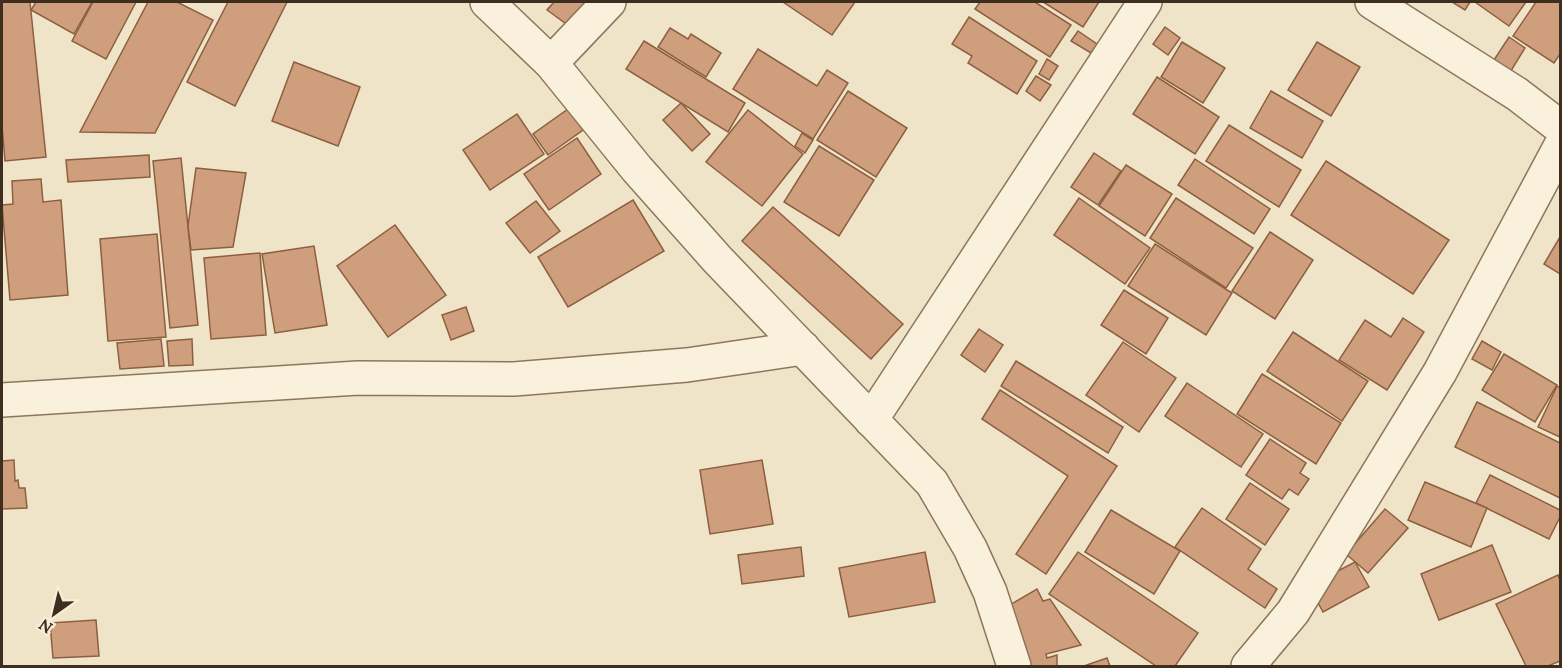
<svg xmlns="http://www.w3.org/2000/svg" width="1562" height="668" font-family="Lora,serif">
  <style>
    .building { fill: #cf9f7d; stroke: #8d5f41; stroke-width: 1.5 }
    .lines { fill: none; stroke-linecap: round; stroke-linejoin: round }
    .street-casing { stroke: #8d765c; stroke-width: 36 }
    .street { stroke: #faf1dc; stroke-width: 33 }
  </style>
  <rect width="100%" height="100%" fill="#f0e4c8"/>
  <g class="building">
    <path d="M2 2H30L46 157 5 161 2 126Z"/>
    <path d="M36 2H92L74 34 31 10Z"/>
    <path d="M93 2H136L106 59 72 41Z"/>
    <path d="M148 2H177L213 20 155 133 80 132Z"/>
    <path d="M228 2H287L235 106 187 82Z"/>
    <path d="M554 2H587L569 26 547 10Z"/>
    <path d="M783 2H855L832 35Z"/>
    <path d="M980 2H1035L1071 25 1050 57 975 9Z"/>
    <path d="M1043 2H1099L1083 27Z"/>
    <path d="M1452 2H1470L1465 10Z"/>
    <path d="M1475 2H1526L1509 26Z"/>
    <path d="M1536 2H1560V54L1554 63 1513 36Z"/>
    <path d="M969 17 1037 61 1017 94 968 63 972 56 952 44Z"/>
    <path d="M1165 27 1180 38 1168 55 1153 44Z"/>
    <path d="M670 28 688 39 691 34 721 53 706 77 658 47Z"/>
    <path d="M1078 31 1097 44 1091 53 1071 41Z"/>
    <path d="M1509 37 1525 48 1509 74 1492 63Z"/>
    <path d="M644 41 745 103 728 132 626 69Z"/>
    <path d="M1182 42 1225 68 1203 103 1161 77Z"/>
    <path d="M1317 42 1360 67 1331 116 1288 90Z"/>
    <path d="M758 49 817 86 827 70 848 83 813 139 733 89Z"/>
    <path d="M1047 59 1058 66 1049 80 1039 74Z"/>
    <path d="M294 62 360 87 338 146 272 121Z"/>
    <path d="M1036 76 1051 85 1040 101 1026 91Z"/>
    <path d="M1157 77 1219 117 1195 154 1133 114Z"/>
    <path d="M848 91 907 128 876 177 817 140Z"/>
    <path d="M1271 91 1323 121 1302 158 1250 128Z"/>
    <path d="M681 103 710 134 692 151 663 120Z"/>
    <path d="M568 109 583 130 548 155 533 134Z"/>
    <path d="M748 110 803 154 762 206 706 162Z"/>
    <path d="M517 114 544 154 490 190 463 150Z"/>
    <path d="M1229 125 1301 170 1279 207 1206 161Z"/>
    <path d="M802 133 813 140 805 153 795 146Z"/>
    <path d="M577 138 601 174 549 210 524 174Z"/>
    <path d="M819 146 874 180 839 236 784 202Z"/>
    <path d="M1094 153 1121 171 1098 205 1071 187Z"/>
    <path d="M149 155 150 177 68 182 66 160Z"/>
    <path d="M181 158 198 325 170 328 153 161Z"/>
    <path d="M1195 159 1270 209 1254 234 1178 185Z"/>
    <path d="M1326 161 1449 240 1413 294 1291 215Z"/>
    <path d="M1126 165 1172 194 1145 236 1099 206Z"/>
    <path d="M196 168 246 173 233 247 191 250 188 226Z"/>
    <path d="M41 179 43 202 61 200 68 295 10 300 2 205 13 204 12 181Z"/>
    <path d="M1079 198 1150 248 1125 284 1054 235Z"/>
    <path d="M1176 198 1253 248 1226 288 1150 238Z"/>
    <path d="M633 200 664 251 568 307 538 257Z"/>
    <path d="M536 201 560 231 530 253 506 223Z"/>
    <path d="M773 207 903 324 871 359 742 241Z"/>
    <path d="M395 225 446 295 388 337 337 266Z"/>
    <path d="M1270 232 1313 260 1275 319 1232 291Z"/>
    <path d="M157 234 166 337 108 341 100 239Z"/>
    <path d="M1560 237V274L1544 264Z"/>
    <path d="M1155 244 1232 293 1206 335 1128 286Z"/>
    <path d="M314 246 327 325 275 333 262 254Z"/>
    <path d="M260 253 266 335 211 339 204 258Z"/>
    <path d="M1124 290 1168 318 1146 354 1101 325Z"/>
    <path d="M466 307 474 331 451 340 442 315Z"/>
    <path d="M1403 318 1424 332 1387 390 1339 360 1365 320 1391 337Z"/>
    <path d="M979 329 1003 345 985 372 961 355Z"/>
    <path d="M1293 332 1368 381 1342 421 1267 371Z"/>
    <path d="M161 339 164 366 120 369 117 343Z"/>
    <path d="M192 339 193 365 169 366 167 341Z"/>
    <path d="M1482 341 1501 352 1492 370 1472 359Z"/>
    <path d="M1123 342 1176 378 1139 432 1086 395Z"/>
    <path d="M1504 354 1557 385 1535 422 1482 390Z"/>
    <path d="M1016 361 1123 427 1108 453 1001 386Z"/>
    <path d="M1262 374 1341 423 1316 464 1237 414Z"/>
    <path d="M1187 383 1263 434 1241 467 1165 416Z"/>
    <path d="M1557 386 1560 388V437L1538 427Z"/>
    <path d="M1000 390 1117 466 1046 574 1016 554 1068 476 982 419Z"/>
    <path d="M1477 402 1560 443V498L1455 447Z"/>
    <path d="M1270 439 1306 463 1300 473 1309 479 1298 495 1289 489 1282 499 1246 475Z"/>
    <path d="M14 460 15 481 18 480 19 488H25L27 508 2 509V461Z"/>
    <path d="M762 460 773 524 710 534 700 470Z"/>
    <path d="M1490 475 1560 510V517L1549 539 1476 503Z"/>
    <path d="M1425 482 1487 508 1471 547 1408 520Z"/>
    <path d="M1250 483 1289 509 1265 545 1226 519Z"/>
    <path d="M1202 508 1261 549 1248 569 1277 589 1265 608 1175 547Z"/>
    <path d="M1385 509 1408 528 1368 573 1346 554Z"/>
    <path d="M1111 510 1180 551 1154 594 1085 552Z"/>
    <path d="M1492 545 1511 592 1439 620 1421 574Z"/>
    <path d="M801 547 804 576 742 584 738 555Z"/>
    <path d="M925 552 935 602 849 617 839 568Z"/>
    <path d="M1078 552 1198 633 1175 666H1156L1049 594Z"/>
    <path d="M1355 562 1369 587 1323 612 1309 586Z"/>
    <path d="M1558 575 1560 580V661L1548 666H1526L1496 604Z"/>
    <path d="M1037 589 1043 601 1050 599 1081 645 1046 654 1047 658 1057 655V666H1024L1008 606Z"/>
    <path d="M96 620 99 656 53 658 50 623Z"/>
    <path d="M1107 658 1110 666H1084Z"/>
  </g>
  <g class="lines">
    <g class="street-casing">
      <g id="street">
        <path d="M487 2 551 63 637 169 717 259 932 483 970 548 990 592 1014 666"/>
        <path d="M1372 2 1517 94 1560 127"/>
        <path d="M551 63 609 2"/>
        <path d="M2 400 358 378 514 379 687 365 803 348"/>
        <path d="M871 420 1145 2"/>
        <path d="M1248 666 1293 612 1440 372 1560 147"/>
      </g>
    </g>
    <use href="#street" class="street"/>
  </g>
  <rect width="1562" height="668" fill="none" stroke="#3d2e20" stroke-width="6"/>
  <g transform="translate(54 614) rotate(214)" stroke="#f7eed8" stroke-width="4.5" paint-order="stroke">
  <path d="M0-4.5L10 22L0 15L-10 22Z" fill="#3d2e20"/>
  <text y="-9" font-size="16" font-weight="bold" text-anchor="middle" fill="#3d2e20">N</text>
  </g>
</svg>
